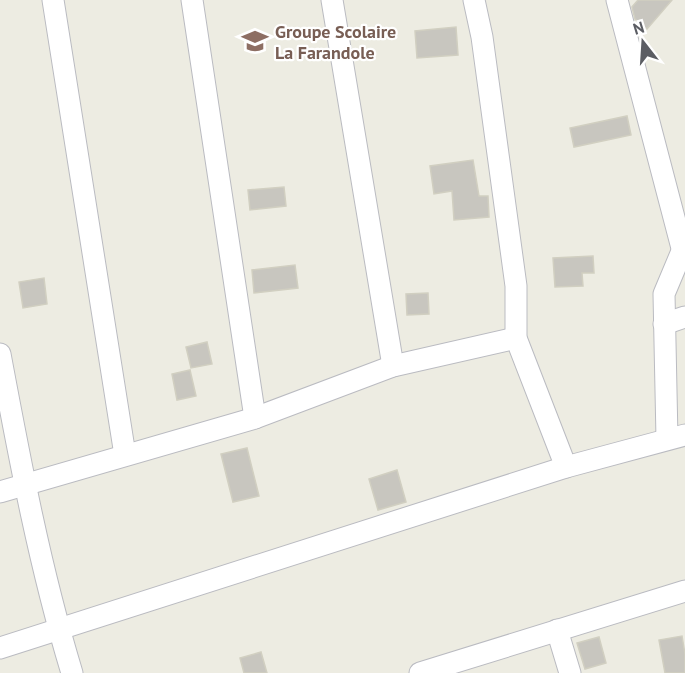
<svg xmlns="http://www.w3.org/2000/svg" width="685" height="673" font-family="'PT Sans',sans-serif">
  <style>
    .building { fill: #c8c6bf; stroke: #d1cfc1; stroke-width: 1.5 }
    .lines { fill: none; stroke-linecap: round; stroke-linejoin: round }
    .street-casing { stroke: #babbc1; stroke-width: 23 }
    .street { stroke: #fff; stroke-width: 21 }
    .labels { text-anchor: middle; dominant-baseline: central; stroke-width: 4.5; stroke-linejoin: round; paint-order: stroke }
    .education-label { font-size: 18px; font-weight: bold; fill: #785e54; stroke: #fff; text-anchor: start }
  </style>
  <rect width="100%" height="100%" fill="#edece2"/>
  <g class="building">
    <path d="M638 0H672L647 29 635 19 632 7Z"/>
    <path d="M456 27 458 55 417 58 415 31Z"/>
    <path d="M627 116 631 135 574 147 570 128Z"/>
    <path d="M473 160 479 196H488L489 217 454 220 452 191 434 194 430 166Z"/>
    <path d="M284 187 286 206 250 210 248 190Z"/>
    <path d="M593 256 594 273H582L583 286 555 287 553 258Z"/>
    <path d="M295 265 298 288 254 293 252 270Z"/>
    <path d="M44 278 47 304 23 308 19 282Z"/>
    <path d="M428 293 429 314 407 315 406 294Z"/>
    <path d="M207 342 212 364 191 368 186 347Z"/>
    <path d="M190 370 196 396 177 400 172 374Z"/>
    <path d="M247 448 259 496 233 502 221 454Z"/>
    <path d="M397 470 406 502 378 510 369 479Z"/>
    <path d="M682 636 685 654V673H665L659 640Z"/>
    <path d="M599 637 606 663 585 669 577 643Z"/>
    <path d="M261 652 267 673H244L240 658Z"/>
  </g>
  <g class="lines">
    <g class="street-casing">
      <g id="street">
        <path d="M53 0 125 455"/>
        <path d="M192 0 255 418"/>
        <path d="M332 0 393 366"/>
        <path d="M474 0 482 37 516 286V338L566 467"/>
        <path d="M617 0 682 248"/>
        <path d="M664 324 685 317"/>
        <path d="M0 354C20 461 40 568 72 673"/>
        <path d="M667 439 664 294 685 244"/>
        <path d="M0 492 255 418 393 366 516 338"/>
        <path d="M557 630 570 673"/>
        <path d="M0 648 566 467 685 435"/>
        <path d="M420 673 685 591"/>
      </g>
    </g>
    <use href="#street" class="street"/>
  </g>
  <defs>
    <g id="school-bare" transform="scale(2.07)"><path d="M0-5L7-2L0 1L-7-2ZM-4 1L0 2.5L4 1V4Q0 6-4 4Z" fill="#8d6e63" stroke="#fff" stroke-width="2.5" paint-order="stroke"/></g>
  </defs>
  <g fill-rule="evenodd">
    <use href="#school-bare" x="255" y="41"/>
  </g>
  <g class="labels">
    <g class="education-label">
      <text x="275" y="31">Groupe Scolaire<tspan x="275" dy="21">La Farandole</tspan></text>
    </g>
  </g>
  <g transform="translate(643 42) rotate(343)" stroke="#ffffff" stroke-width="4.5" paint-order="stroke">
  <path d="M0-4.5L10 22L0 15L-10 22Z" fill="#5b5d63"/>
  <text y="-9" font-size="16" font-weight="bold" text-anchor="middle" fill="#5b5d63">N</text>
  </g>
</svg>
